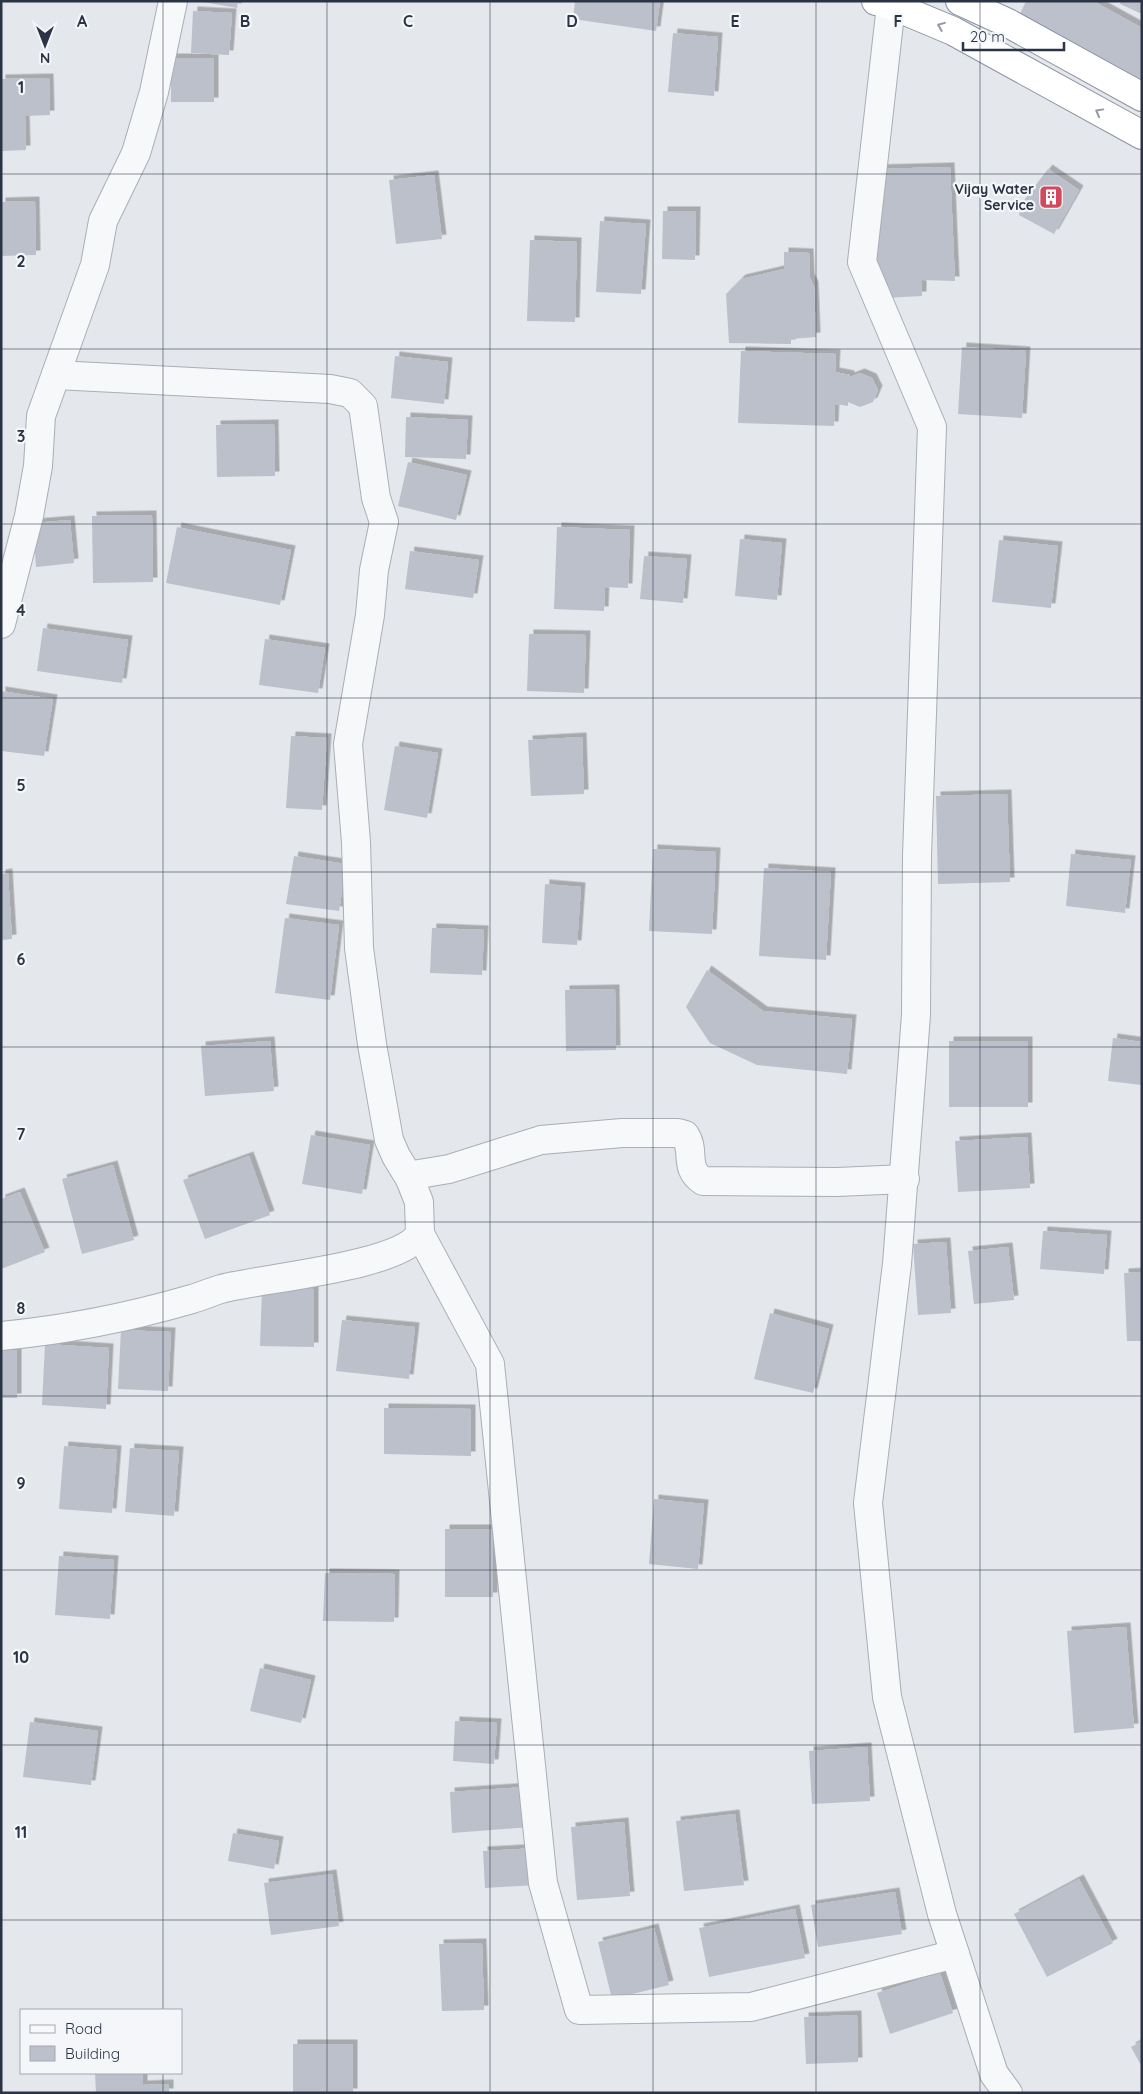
<svg xmlns="http://www.w3.org/2000/svg" width="1143" height="2094" font-family="Quicksand,sans-serif">
  <style>
    .building { fill: #bbc0ca; filter: url(#shadow) }
    .lines { fill: none; stroke-linecap: round; stroke-linejoin: round }
    .street-casing { stroke: #a9aeb7; stroke-width: 30 }
    .highway-casing { stroke: #8b94a3; stroke-width: 30 }
    .street { stroke: #f7f8fa; stroke-width: 28 }
    .highway { stroke: #fff; stroke-width: 28 }
    .oneway { stroke: #959aa2 }
    .grid { fill: none; stroke: #2b3445; stroke-width: 1; stroke-opacity: 0.55 }
    .labels { text-anchor: middle; dominant-baseline: central; stroke-width: 4.5; stroke-linejoin: round; paint-order: stroke }
    .poi-label { font-size: 14px; font-weight: bold; fill: #2b3445; stroke: #f4f6f9; text-anchor: end }
    .grid-label { font-size: 16px; text-anchor: middle; font-weight: bold; fill: #2b3445; stroke: #f4f6f9; stroke-width: 4.5; stroke-linejoin: round; paint-order: stroke }
  </style>
  <defs>
    <filter id="shadow"><feDropShadow dx="4.5" dy="-4.5" stdDeviation="0" flood-color="#0004"/></filter>
  </defs>
  <rect width="100%" height="100%" fill="#e4e7ec"/>
  <g class="building">
    <path d="M198 1H238L237 8Z"/>
    <path d="M575 1H660L656 31 573 19Z"/>
    <path d="M1026 1H1093L1142 28V86L1020 14Z"/>
    <path d="M1121 1H1142V14L1120 4Z"/>
    <path d="M193 11 232 13 229 55 191 53Z"/>
    <path d="M673 33 718 37 714 96 668 92Z"/>
    <rect x="171" y="58" width="43" height="44"/>
    <path d="M49 78 50 115 25 116 26 150 1 151V79Z"/>
    <path d="M950 167 955 281 922 280V296L884 298 875 278 873 169Z"/>
    <path d="M1048 169 1079 190 1054 234 1019 215 1022 203Z"/>
    <path d="M434 175 442 239 396 244 389 180Z"/>
    <path d="M35 201 36 255 1 256V202Z"/>
    <path d="M663 211H696L695 260 662 259Z"/>
    <path d="M600 221 646 224 641 294 596 292Z"/>
    <path d="M530 240 577 242 575 322 527 321Z"/>
    <path d="M784 252 809 253 810 278 814 286 816 337 791 339V344L729 343 726 294 741 279 784 269Z"/>
    <path d="M962 347 1026 351 1022 418 958 414Z"/>
    <path d="M741 351 836 354 835 372 850 375V377L860 373 872 378 878 390 873 402 860 407 848 402V406L835 404 834 426 738 423Z"/>
    <path d="M395 356 448 362 444 404 391 398Z"/>
    <path d="M406 417 468 420 466 459 405 457Z"/>
    <path d="M274 424 275 476 217 477 216 425Z"/>
    <path d="M408 462 467 475 456 520 398 506Z"/>
    <path d="M152 515 153 582 93 583 92 516Z"/>
    <path d="M70 520 74 563 36 567 33 523Z"/>
    <path d="M177 527 291 550 280 605 166 583Z"/>
    <path d="M557 527 630 530 628 588 605 587 604 611 554 609Z"/>
    <path d="M740 539 782 543 777 600 735 596Z"/>
    <path d="M999 540 1058 546 1051 608 992 602Z"/>
    <path d="M410 551 479 560 473 598 405 589Z"/>
    <path d="M644 556 687 559 683 603 640 599Z"/>
    <path d="M43 628 128 640 122 683 37 671Z"/>
    <path d="M529 634 586 635 584 693 527 691Z"/>
    <path d="M265 639 325 648 318 693 259 685Z"/>
    <path d="M1 691 53 699 44 756 1 751Z"/>
    <path d="M291 736 327 738 322 810 286 808Z"/>
    <path d="M582 737 584 794 531 796 528 740Z"/>
    <path d="M395 746 438 753 427 818 384 810Z"/>
    <path d="M1007 794 1010 882 938 884 936 796Z"/>
    <path d="M653 849 716 852 712 934 649 931Z"/>
    <path d="M1071 854 1131 860 1125 913 1066 906Z"/>
    <path d="M294 856 346 864 339 911 286 904Z"/>
    <path d="M764 868 831 872 826 960 759 956Z"/>
    <path d="M8 873 12 939 1 940V874Z"/>
    <path d="M545 884 581 887 577 945 542 943Z"/>
    <path d="M285 918 339 925 330 1000 275 993Z"/>
    <path d="M432 928 484 930 482 975 430 973Z"/>
    <path d="M707 970 763 1011 852 1019 847 1074 757 1065 710 1043 686 1007Z"/>
    <path d="M615 989 616 1050 566 1051 565 990Z"/>
    <path d="M1113 1038 1142 1042V1085L1108 1081Z"/>
    <path d="M270 1041 274 1091 205 1096 201 1046Z"/>
    <rect x="949" y="1041" width="79" height="66"/>
    <path d="M311 1135 370 1145 362 1194 302 1184Z"/>
    <path d="M1027 1137 1030 1188 958 1192 955 1141Z"/>
    <path d="M249 1156 270 1215 205 1239 183 1180Z"/>
    <path d="M113 1165 134 1240 82 1254 62 1179Z"/>
    <path d="M20 1192 45 1252 1 1269V1199Z"/>
    <path d="M1043 1231 1107 1235 1104 1274 1040 1269Z"/>
    <path d="M946 1242 951 1313 918 1315 913 1244Z"/>
    <path d="M1008 1247 1014 1300 974 1304 968 1251Z"/>
    <path d="M1142 1272V1341H1127L1124 1273Z"/>
    <path d="M262 1288 314 1289V1347L260 1346Z"/>
    <path d="M770 1313 829 1329 813 1393 754 1379Z"/>
    <path d="M342 1320 415 1327 409 1379 336 1371Z"/>
    <path d="M121 1330 171 1332 168 1391 118 1389Z"/>
    <path d="M45 1344 109 1348 106 1409 42 1405Z"/>
    <rect x="1" y="1350" width="16" height="48"/>
    <path d="M384 1408 471 1409V1456L384 1454Z"/>
    <path d="M64 1446 117 1450 112 1513 59 1509Z"/>
    <path d="M130 1448 179 1451 174 1516 125 1512Z"/>
    <path d="M654 1499 704 1504 698 1569 649 1564Z"/>
    <rect x="445" y="1529" width="48" height="68"/>
    <path d="M59 1556 114 1560 110 1619 55 1615Z"/>
    <path d="M325 1573 395 1574 394 1622 323 1621Z"/>
    <path d="M1126 1627 1134 1728 1074 1733 1067 1631Z"/>
    <path d="M260 1668 311 1680 301 1723 250 1711Z"/>
    <path d="M455 1721 497 1723 494 1764 453 1761Z"/>
    <path d="M30 1722 98 1731 91 1785 23 1777Z"/>
    <path d="M867 1747 870 1801 812 1804 809 1751Z"/>
    <path d="M527 1787 530 1827 452 1833 450 1792Z"/>
    <path d="M735 1814 744 1885 684 1891 676 1821Z"/>
    <path d="M624 1822 630 1896 577 1900 571 1827Z"/>
    <path d="M233 1833 279 1841 274 1869 228 1861Z"/>
    <path d="M536 1848 538 1885 485 1888 483 1851Z"/>
    <path d="M332 1874 339 1926 271 1935 264 1883Z"/>
    <path d="M1079 1879 1113 1943 1047 1977 1014 1914Z"/>
    <path d="M895 1892 902 1934 818 1947 811 1905Z"/>
    <path d="M795 1909 805 1958 709 1977 699 1928Z"/>
    <path d="M654 1928 669 1985 612 1999 598 1942Z"/>
    <path d="M482 1943 484 2010 442 2011 439 1944Z"/>
    <path d="M940 1973 953 2013 890 2034 877 1993Z"/>
    <path d="M857 2015 858 2062 806 2064 804 2017Z"/>
    <path d="M1142 2041V2067L1131 2047Z"/>
    <rect x="293" y="2044" width="60" height="49"/>
    <path d="M95 2073H143V2085L169 2084V2093H96Z"/>
  </g>
  <g class="lines">
    <g class="street-casing">
      <g id="street">
        <path d="M891 5 862 262 932 427 917 856 916 1015 897 1264 868 1503 887 1697 942 1914 994 2074 1008 2093"/>
        <path d="M56 375 330 389 350 393 363 406 376 498 384 522 374 570 370 615 348 744 356 842 359 948 372 1044 389 1140 396 1156 410 1179"/>
        <path d="M1 624 29 516 38 466 41 416 95 265 103 221 136 153 154 92 173 1"/>
        <path d="M420 1234 490 1364 543 1883 579 2010 751 2007 955 1954"/>
        <path d="M1 1336C65 1330 130 1317 192 1299 202 1296 211 1292 221 1289 261 1278 400 1267 420 1234L419 1202 410 1179 419 1174 449 1169 541 1140 622 1133H678L685 1135C696 1151 683 1168 703 1181L837 1182 905 1179"/>
      </g>
    </g>
    <g class="highway-casing">
      <g id="highway">
        <path d="M876 1 891 5 953 31 1142 135"/>
        <path d="M960 1 1008 23 1142 97"/>
      </g>
    </g>
    <use href="#street" class="street"/>
    <use href="#highway" class="highway"/>
  </g>
  <defs><path id="oneway-chevron" d="M-2-3.5L2.5 0L-2 3.5" fill="none" stroke-width="1.6" stroke-linecap="round" stroke-linejoin="round" transform="scale(1.25)"/></defs>
  <g class="oneway">
    <use href="#oneway-chevron" transform="translate(941 26) rotate(-158)"/>
    <use href="#oneway-chevron" transform="translate(1099 112) rotate(-151)"/>
  </g>
  <path class="grid" d="M163 1V2010M327 1V2093M490 1V2093M653 1V2093M816 1V2093M980 1V2093M1 174H1142M1 349H1142M1 524H1142M1 698H1142M1 872H1142M1 1047H1142M1 1222H1142M1 1396H1142M1 1570H1142M1 1745H1142M1 1920H1142M163 2073V2093"/>
  <defs>
    <g id="building-square" transform="scale(1.25)"><rect x="-9" y="-9" width="18" height="18" rx="4" fill="#d1495b" stroke="#f4f6f9"/><path d="M-4-6H4V6H1V3H-1V6H-4ZM-2.5-4.3h1.7v1.8h-1.7ZM.8-4.3h1.7v1.8H.8ZM-2.5-1h1.7V.8h-1.7ZM.8-1h1.7V.8H.8Z" fill="#fff"/></g>
  </defs>
  <g fill-rule="evenodd">
    <use href="#building-square" x="1051" y="197"/>
  </g>
  <g class="labels">
    <g class="poi-label">
      <text x="1034" y="189">Vijay Water<tspan x="1034" dy="16">Service</tspan></text>
    </g>
  </g>
  <g class="grid-label">
    <text x="82" y="27">A</text>
    <text x="245" y="27">B</text>
    <text x="408" y="27">C</text>
    <text x="572" y="27">D</text>
    <text x="735" y="27">E</text>
    <text x="898" y="27">F</text>
    <text x="21" y="93">1</text>
    <text x="21" y="267">2</text>
    <text x="21" y="442">3</text>
    <text x="21" y="616">4</text>
    <text x="21" y="791">5</text>
    <text x="21" y="965">6</text>
    <text x="21" y="1140">7</text>
    <text x="21" y="1314">8</text>
    <text x="21" y="1489">9</text>
    <text x="21" y="1663">10</text>
    <text x="21" y="1838">11</text>
  </g>
  <rect width="1143" height="2094" fill="none" stroke="#2b3445" stroke-width="5"/>
  <rect x="20" y="2009" width="162" height="65" fill="#f4f6f9" stroke="#a4a8b1"/>
  <rect x="30" y="2025" width="25" height="8" fill="#f7f8fa" stroke="#a4a8b1"/>
  <text x="65" y="2034" font-size="15" fill="#2b3445">Road</text>
  <rect x="30" y="2046" width="25" height="15" fill="#bbc0ca" stroke="#a4a8b1"/>
  <text x="65" y="2059" font-size="15" fill="#2b3445">Building</text>
  <g transform="translate(45 45) rotate(180)" stroke="#f4f6f9" stroke-width="4" paint-order="stroke">
  <path d="M0-4L9 19L0 12L-9 19Z" fill="#2b3445"/>
  <text y="-8" font-size="14" font-weight="bold" text-anchor="middle" fill="#2b3445">N</text>
  </g>
  <path d="M963 42v8h101v-8" fill="none" stroke="#2b3445" stroke-width="2.5"/>
  <text x="970" y="42" font-size="15" fill="#2b3445" stroke="#f4f6f9" stroke-width="4" paint-order="stroke">20 m</text>
</svg>
